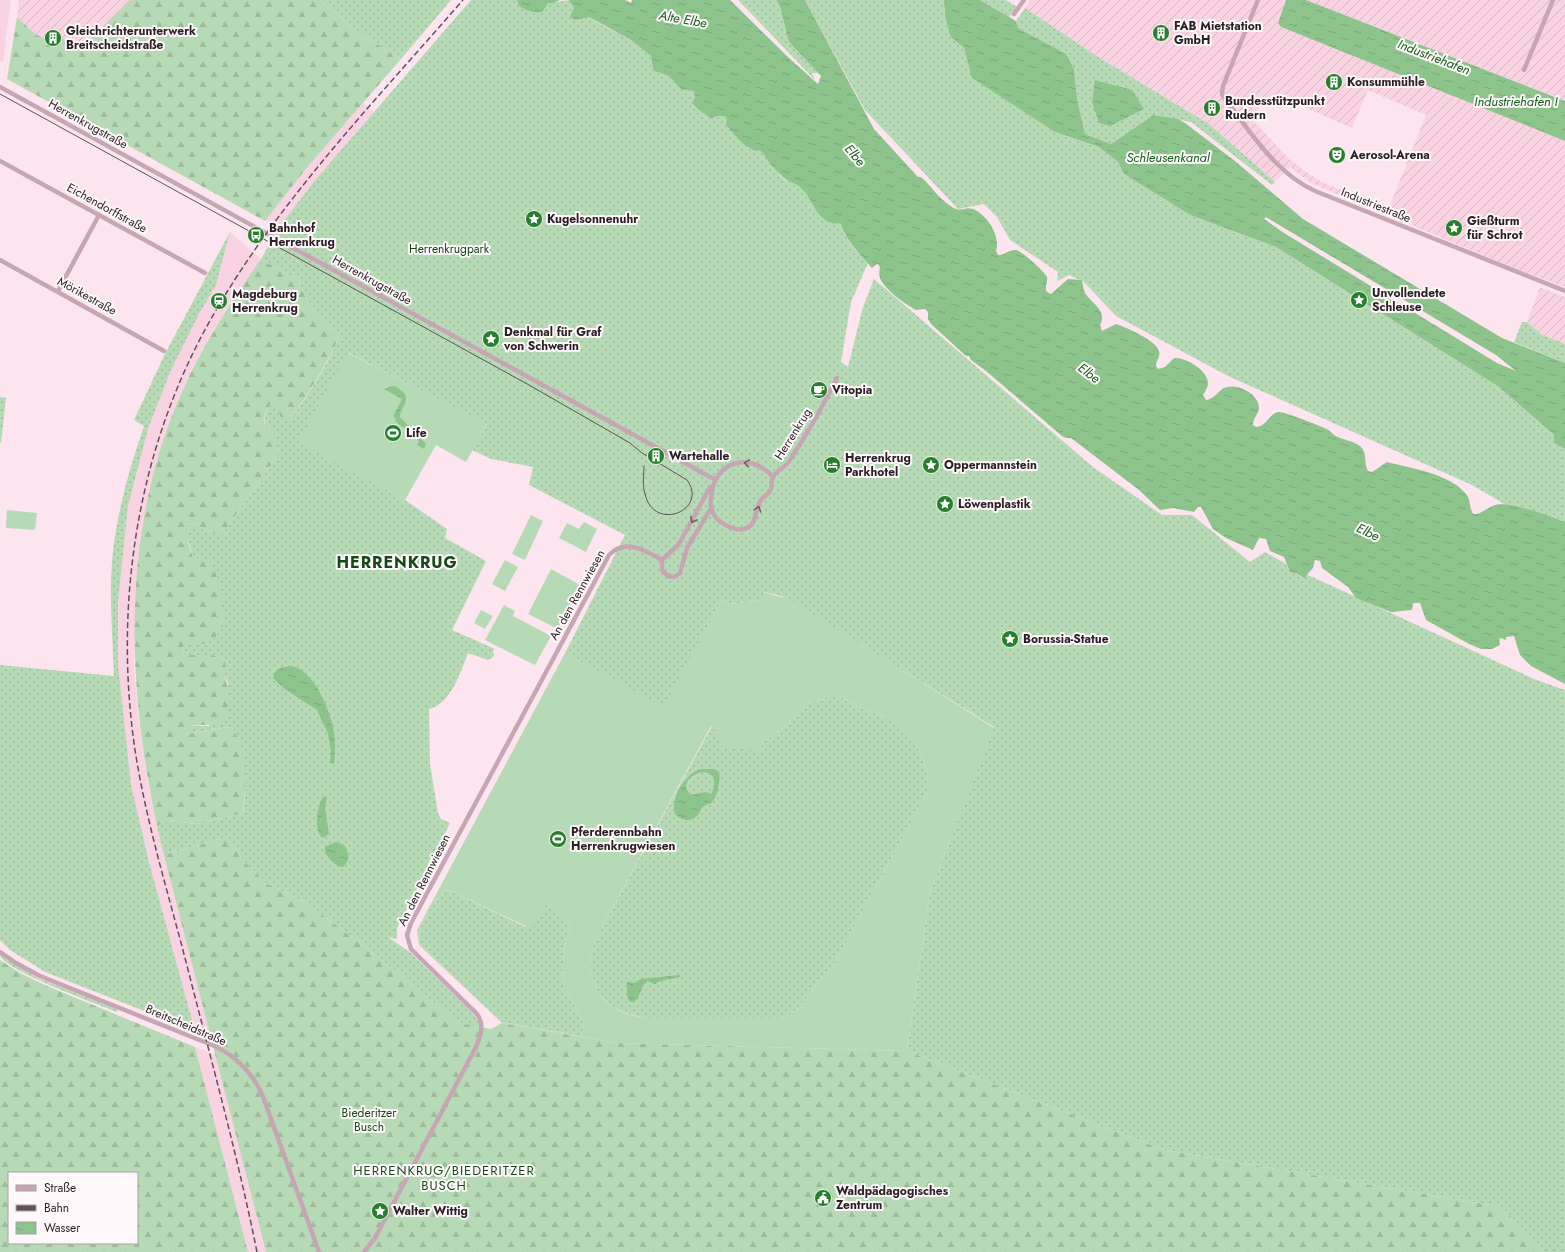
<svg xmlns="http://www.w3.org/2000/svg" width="1565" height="1252" font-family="Jost,sans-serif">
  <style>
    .built { fill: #fad3e3 }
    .industrial { fill: url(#industrial-furrows); fill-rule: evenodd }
    .grass { fill: url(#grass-dots) }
    .forest { fill: url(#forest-firs); fill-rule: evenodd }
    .pitch { fill: #b7dab6; fill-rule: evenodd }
    .water { fill: url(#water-ripples); fill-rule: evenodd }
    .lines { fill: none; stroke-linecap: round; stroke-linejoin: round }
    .minor { stroke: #c7a6b4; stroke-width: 4.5 }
    .tram { stroke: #605258; stroke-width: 1 }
    .rail { stroke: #605258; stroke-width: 1.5; stroke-dasharray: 6 3; stroke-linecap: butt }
    .oneway { stroke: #715c65 }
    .labels { text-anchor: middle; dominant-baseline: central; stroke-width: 4; stroke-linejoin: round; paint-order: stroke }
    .poi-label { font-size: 12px; font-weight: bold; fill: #2a1f24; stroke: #fef8fa; text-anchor: start }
    .street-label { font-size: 12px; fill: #2a1f24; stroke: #fef8fa }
    .park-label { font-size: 12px; fill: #104915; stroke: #fef8fa }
    .water-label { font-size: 13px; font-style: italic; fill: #13611b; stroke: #fef8fa }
    .neighbourhood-label { font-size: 13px; letter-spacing: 1px; fill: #134b18; stroke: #fef8fa }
    .district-label { font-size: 16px; font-weight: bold; letter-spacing: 1px; fill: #134b18; stroke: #fef8fa }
  </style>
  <defs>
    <pattern id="industrial-furrows" width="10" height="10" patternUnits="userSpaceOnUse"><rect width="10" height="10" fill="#fad3e3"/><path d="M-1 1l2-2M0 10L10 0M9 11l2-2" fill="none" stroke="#d6b5c3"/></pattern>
    <pattern id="grass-dots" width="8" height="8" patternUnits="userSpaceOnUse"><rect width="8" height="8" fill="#b7dab6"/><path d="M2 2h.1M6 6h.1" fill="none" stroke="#9ebb9c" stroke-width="1.8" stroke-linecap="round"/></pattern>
    <pattern id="forest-firs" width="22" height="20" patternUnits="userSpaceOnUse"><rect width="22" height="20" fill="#b7dab6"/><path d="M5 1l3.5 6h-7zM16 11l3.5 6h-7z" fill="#9ebb9c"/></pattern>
    <pattern id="water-ripples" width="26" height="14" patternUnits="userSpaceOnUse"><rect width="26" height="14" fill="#8dc48c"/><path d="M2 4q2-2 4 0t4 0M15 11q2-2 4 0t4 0" fill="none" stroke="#7aa879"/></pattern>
  </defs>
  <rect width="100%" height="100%" fill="#fde5ef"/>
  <g class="built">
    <path d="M0 0H11L6 37H4L6 39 3 62 0 61Z"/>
    <path d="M363 103 374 112 316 179 279 227 265 221 305 170Z"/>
    <path d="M230 232 261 259 213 331 194 366 181 393 156 466 146 510 138 562 134 664 138 715 147 779 157 826 212 1037 195 1031 148 858 131 784 118 664V603L128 506 148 429 171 370 199 314 216 285Z"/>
    <path d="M195 1047 216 1055 266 1252H248Z"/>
  </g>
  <g class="industrial">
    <path d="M19 0H131L85 45 57 37 52 34 49 39 35 34 17 17Z"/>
    <path d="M1030 0H1286L1278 22 1281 27 1565 141V287L1523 272 1311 183 1290 167 1275 182 1209 124 1095 55 1025 8ZM1368 90 1426 115 1388 210 1377 206 1376 200 1359 198 1322 182 1303 170 1287 157 1254 121 1260 107 1261 98 1274 103 1277 95 1352 128Z"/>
    <path d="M1306 0H1565V101L1525 85Z"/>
    <path d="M1540 287 1565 297V344L1542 335 1527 322Z"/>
  </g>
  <g class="grass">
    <path d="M320 0H451L401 59 355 30Z"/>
    <path d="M471 0H517L519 6 531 12 548 3 570 0 579 18 589 17 602 25 631 40 651 56 653 66 658 72 666 73 676 83 694 91 695 95 693 103 700 111 712 119 717 116H725L727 119 726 125 734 133 765 153 770 163 776 169 781 176 785 180 794 181 803 189 815 209 823 217 832 223 841 224C843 237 858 253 868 263L851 302 841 362 848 367 863 307 874 279 1093 467 1162 515H1192L1250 562 1265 552 1286 564 1290 572 1296 573 1303 578 1306 574 1534 679 1565 690V1252H1544L1502 1207 1164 1150 907 1051 930 892 994 727 791 601 778 595 763 592V600L729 604 721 601 664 708 565 653 625 535 529 485 533 467 491 459 472 450 487 424 349 353 299 442 405 500 447 529 445 538 486 561 452 630 495 649 493 651 494 656 488 660 468 653C461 671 451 704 429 709L430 764 438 813 441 819 450 823 397 928V939L388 937 411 953 471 1011 479 1022V1028L459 1023 363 945 306 903 266 883 245 862 226 837 164 855 157 826 167 821 198 824 239 814 243 812 244 807 246 781 234 730 228 727 185 734 190 726H209L228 684 225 675V660L213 655H183L184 643 221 590 210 562 193 557 187 535 191 523 216 534H222L279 454C270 435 257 423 271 403L277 406 289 420C308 396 330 362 340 334L327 326 315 314 297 279 261 259 279 227 316 179Z"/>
    <path d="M738 0H776L780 7 789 42 818 73H812L815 80Z"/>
    <path d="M805 0H944L945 16 950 36 964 48 973 78 1055 132 1099 147 1118 162 1124 174 1190 215 1276 247 1499 387 1554 435V443L1565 449V522L1554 517 1506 505 1472 485 1228 376 1116 316 1083 281 1069 275 1057 281 1058 272 1010 240 997 217 984 204 958 209 865 110Z"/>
    <path d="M980 0H1006L1017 7 1009 17Z"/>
    <path d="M1025 8 1095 55 1209 124 1275 182 1272 185 1191 122 1153 115 1111 144 1085 134 1077 98 1074 69 1066 55 1018 28 1016 21Z"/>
    <path d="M230 232 216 285 199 314 171 370 148 429 128 506 118 603V664L131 784 148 858 195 1031 45 972 10 950 0 940V665L114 676C113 643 110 610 111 578 113 526 127 475 144 426L134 420 165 354Z"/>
    <path d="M1522 322H1527L1542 335 1565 344V363L1514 342Z"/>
    <path d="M0 397 6 398 1 443 0 442Z"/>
    <path d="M833 695H837C846 700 855 705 865 710 871 713 879 714 885 717 913 733 930 759 928 791L835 962 798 1008 789 1015 780 1018H647C605 1013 580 985 594 942L712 726 717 733 764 750 761 747 762 743 783 728 808 702 818 701Z"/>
    <path d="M446 889 526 927 548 902 571 924 564 948 562 983 584 1024 581 1036 502 1022 420 944C415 924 434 904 446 889Z"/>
    <path d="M0 955 38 978 118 1009 117 1012C99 1005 2 969 0 955Z"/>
  </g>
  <g class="forest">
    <path d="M131 0H320L355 30 401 59 305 170 265 221 7 79 17 17 35 34 54 42 57 37 85 45Z"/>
    <path d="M261 259 297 279 315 314 327 326 340 334C331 359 306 398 289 420L281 418 277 406 271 403C266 410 262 418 266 427L274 431 279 454 222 534H216L191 523C186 536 188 544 193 557 199 558 206 557 210 562 220 574 228 615 222 628 219 635 213 639 207 644L184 643 183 655H213L225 660V675L230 701 226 719C214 727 203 724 190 726L186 734 228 727 234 730 242 748 246 781 243 812 239 814 198 824 167 821 157 826C126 683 121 528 182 392 203 344 231 302 261 259Z"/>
    <path d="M226 837 245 862 266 883 306 903 363 945 459 1023 491 1029 502 1023 617 1043 907 1051 1164 1150 1502 1207 1544 1252H266L164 855Z"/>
    <path d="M0 960 20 973 47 986 195 1047 248 1252H0ZM9 1173H137V1243H9Z"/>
  </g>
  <g class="pitch">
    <path d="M348 353 487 423 466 462 436 445 405 500 298 442Z"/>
    <path d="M7 510 37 513 35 530 6 528Z"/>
    <path d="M531 515 543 521 525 560 512 554Z"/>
    <path d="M584 522 597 529 586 552 559 538 567 523 579 529Z"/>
    <path d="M505 560 518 567 505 591 492 584Z"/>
    <path d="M551 569 580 585 558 629 528 614Z"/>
    <path d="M763 592 791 600 994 728 930 892 907 1051 617 1043 502 1023 419 945 417 930 565 653 664 707 721 601 729 604 763 600ZM833 695H837C847 700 855 705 865 710 871 713 879 714 885 717 913 733 930 759 928 791L835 962 798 1008 789 1015 780 1018H647C605 1014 580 984 594 942L711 726 717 733 722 747 764 751 761 747 762 743 783 728 808 702 818 701ZM446 889 532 929 548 902 571 924 564 948 562 983 584 1024 581 1036 502 1022 420 944C415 924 434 904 446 889Z"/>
    <path d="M504 605 515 611 513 616 551 636 535 665 485 640Z"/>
    <path d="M481 610 493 616 485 629 474 623Z"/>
  </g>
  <g class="water">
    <path d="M517 0H560L553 3H548L543 11C534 14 527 11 519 6Z"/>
    <path d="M569 0H625L631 3 632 0H730L789 58 818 84 821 76 789 42 780 7 776 0H805L874 129 918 177H921C933 188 939 199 952 207 962 213 964 206 973 209 987 214 1001 237 996 251L998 255C1004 255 1011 249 1016 250 1022 251 1045 272 1047 277 1048 283 1044 287 1047 292L1051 294 1068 279 1082 280C1083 284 1083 289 1085 293 1092 304 1108 311 1100 325L1102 331 1116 324C1127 328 1156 340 1159 351 1161 357 1156 360 1156 366L1158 369 1165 367 1174 358C1185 357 1208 370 1208 383 1208 387 1205 392 1203 395L1206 400C1216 399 1218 389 1227 387 1239 384 1258 394 1259 407 1259 414 1253 418 1253 425L1256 427C1267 426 1269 414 1278 412 1284 411 1320 426 1327 429 1330 431 1332 433 1334 435 1342 440 1352 440 1360 446 1368 453 1363 462 1368 471L1372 472 1387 462C1410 468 1451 474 1466 494 1471 500 1469 507 1473 514 1481 515 1488 507 1495 505 1507 501 1553 516 1565 522V684L1531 666 1520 655 1514 636 1506 637V640L1501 638 1499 639 1500 645 1492 649H1481L1469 644 1426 620 1420 603H1413L1412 610 1391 612 1356 598 1348 587 1322 568 1320 561 1315 560 1313 568 1304 578 1296 573 1290 572 1284 557 1270 551 1266 539 1259 538 1253 550 1226 538 1213 529 1201 507H1198L1194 512 1173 508 1160 510 1139 490 1071 438H1066L1062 436 986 371 971 360 969 356H966L931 324 928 319V312L925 309 916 310C906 305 883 288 880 278 878 273 881 269 879 265L877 264 872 268C862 257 844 238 841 224 837 223 834 224 832 223 815 218 812 198 801 188 794 181 786 182 781 175 777 171 774 168 770 164 765 158 766 154 759 150L755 151 743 144 726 125 727 119 725 116H717L712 119 700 111 692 103 695 97 694 91 681 89 669 76 655 71 653 69 651 56 631 40 589 17 574 20 570 16 574 8Z"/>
    <path d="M944 0H980L1016 21 1018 28 1066 54 1074 69 1077 98 1085 134 1111 144 1153 115 1178 119 1185 123 1235 161 1303 219 1502 338 1565 363V449L1554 443V435L1499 387 1276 247 1190 215 1124 174 1118 162 1099 147 1055 132 972 78 964 48 950 36 945 16ZM1266 217 1496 355 1516 371 1497 363 1284 233 1264 219Z"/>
    <path d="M1286 0H1306L1565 101V141L1281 27 1278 23Z"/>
    <path d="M1095 80 1132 90 1144 109 1110 126 1099 123 1092 102Z"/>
    <path d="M391 386C396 386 399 388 402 391 412 400 400 408 400 417L426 444 424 449 417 445 419 440 395 421 396 419 393 416 402 399 384 389Z"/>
    <path d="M291 666C313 669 329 708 333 727 336 739 335 752 334 764L330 763 331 750 328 734 317 710 286 690 273 678C274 668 283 667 291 666Z"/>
    <path d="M700 769H715L719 772C721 778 717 797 713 801 710 804 707 804 704 806 701 808 700 813 697 816 691 823 680 820 675 814 670 799 685 774 700 769ZM705 772 711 774C716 781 715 787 711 794L706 792 690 795 686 788C686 778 696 772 705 772Z"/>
    <path d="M324 796 327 797 325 807 329 834 323 838C313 832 317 804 324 796Z"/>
    <path d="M335 842 344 845C350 853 350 861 343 867 335 867 328 858 325 852V847Z"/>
    <path d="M679 975 681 976 680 977 660 981 655 984 647 981 643 986 637 1000 632 1002 629 1001 627 995V982L634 983 641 979Z"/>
  </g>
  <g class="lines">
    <g class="minor">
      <path d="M1258 0 1223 86 1222 94 1227 102C1253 135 1276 173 1315 191L1565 291"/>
      <path d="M1014 14 1024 0"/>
      <path d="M1524 70 1553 0"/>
      <path d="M0 87 714 479"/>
      <path d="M0 161 205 273"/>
      <path d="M0 260 164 351"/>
      <path d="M58 291 99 215"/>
      <path d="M773 477C749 450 713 462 711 498 710 503 711 510 714 515 720 524 738 534 749 527 757 522 755 508 761 500 765 496 769 494 771 489 772 485 771 480 773 477 776 471 786 467 790 460 807 434 823 406 837 378"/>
      <path d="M710 487 679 544 662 560V570L668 576 674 577 680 573 687 548 711 508"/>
      <path d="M0 952 16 963 40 976 217 1047C238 1058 252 1073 262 1094L319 1252"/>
      <path d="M364 1252 375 1238 476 1047C481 1035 485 1024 476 1013L411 949 407 935 411 923 609 555C625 538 645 550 662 560"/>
    </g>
    <path class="tram" d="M0 94 529 385 630 443 642 453 687 480C709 510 654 533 645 494 642 484 644 476 644 466"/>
    <path class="rail" d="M257 1252C237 1153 210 1056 185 958 167 889 146 821 135 750 113 601 138 443 215 312 282 197 376 100 463 0"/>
  </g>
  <defs><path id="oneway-chevron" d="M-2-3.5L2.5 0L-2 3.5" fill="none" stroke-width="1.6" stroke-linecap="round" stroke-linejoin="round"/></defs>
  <g class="oneway">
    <use href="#oneway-chevron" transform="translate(747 463) rotate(-171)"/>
    <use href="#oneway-chevron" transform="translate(758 509) rotate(-72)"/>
    <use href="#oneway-chevron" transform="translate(693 520) rotate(119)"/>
  </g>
  <defs>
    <g id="building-disc" transform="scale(0.9)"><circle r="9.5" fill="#277f2d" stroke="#fef8fa"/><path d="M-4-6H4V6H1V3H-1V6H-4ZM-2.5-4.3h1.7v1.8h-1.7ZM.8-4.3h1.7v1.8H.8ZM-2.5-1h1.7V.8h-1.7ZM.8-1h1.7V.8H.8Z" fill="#fff"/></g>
    <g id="theatre-disc" transform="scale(0.9)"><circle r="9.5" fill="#277f2d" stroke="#fef8fa"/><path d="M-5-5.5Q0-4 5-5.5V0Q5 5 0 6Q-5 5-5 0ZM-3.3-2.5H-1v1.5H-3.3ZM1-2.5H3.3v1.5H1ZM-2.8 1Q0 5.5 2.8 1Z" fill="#fff"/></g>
    <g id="sight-disc" transform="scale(0.9)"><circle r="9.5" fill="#277f2d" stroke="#fef8fa"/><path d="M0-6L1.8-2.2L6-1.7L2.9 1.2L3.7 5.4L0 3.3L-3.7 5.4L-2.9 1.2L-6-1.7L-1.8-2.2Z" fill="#fff"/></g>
    <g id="bus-disc" transform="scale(0.9)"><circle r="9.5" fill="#277f2d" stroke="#fef8fa"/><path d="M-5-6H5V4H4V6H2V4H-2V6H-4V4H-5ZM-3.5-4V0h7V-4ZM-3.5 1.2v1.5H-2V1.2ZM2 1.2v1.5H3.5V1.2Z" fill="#fff"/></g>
    <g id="station-disc" transform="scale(0.9)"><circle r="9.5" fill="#277f2d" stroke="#fef8fa"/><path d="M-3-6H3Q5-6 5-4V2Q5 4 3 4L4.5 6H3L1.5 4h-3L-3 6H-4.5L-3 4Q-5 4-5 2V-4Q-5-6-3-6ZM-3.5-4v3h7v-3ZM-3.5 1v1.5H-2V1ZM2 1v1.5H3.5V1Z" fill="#fff"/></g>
    <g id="cafe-disc" transform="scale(0.9)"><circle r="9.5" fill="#277f2d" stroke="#fef8fa"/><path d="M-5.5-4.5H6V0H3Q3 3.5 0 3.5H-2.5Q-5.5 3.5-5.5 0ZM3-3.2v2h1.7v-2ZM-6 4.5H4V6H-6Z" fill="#fff"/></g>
    <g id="stadium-disc" transform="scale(0.9)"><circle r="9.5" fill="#277f2d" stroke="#fef8fa"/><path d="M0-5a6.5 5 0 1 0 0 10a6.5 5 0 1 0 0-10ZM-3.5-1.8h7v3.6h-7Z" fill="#fff"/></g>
    <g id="hotel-disc" transform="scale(0.9)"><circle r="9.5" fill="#277f2d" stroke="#fef8fa"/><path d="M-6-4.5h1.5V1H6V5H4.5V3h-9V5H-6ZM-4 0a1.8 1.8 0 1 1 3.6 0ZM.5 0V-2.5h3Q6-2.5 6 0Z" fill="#fff"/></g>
    <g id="civic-disc" transform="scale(0.9)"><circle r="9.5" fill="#277f2d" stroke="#fef8fa"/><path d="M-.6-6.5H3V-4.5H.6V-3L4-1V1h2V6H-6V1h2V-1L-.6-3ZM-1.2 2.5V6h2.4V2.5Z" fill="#fff"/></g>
  </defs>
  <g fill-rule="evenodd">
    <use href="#building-disc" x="1161" y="33"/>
    <use href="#building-disc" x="53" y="38"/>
    <use href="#building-disc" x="1334" y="82"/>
    <use href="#building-disc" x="1212" y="108"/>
    <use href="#theatre-disc" x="1337" y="155"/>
    <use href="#sight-disc" x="534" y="219"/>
    <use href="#sight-disc" x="1454" y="228"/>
    <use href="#bus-disc" x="256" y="235"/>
    <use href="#sight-disc" x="1359" y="300"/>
    <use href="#station-disc" x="219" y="301"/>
    <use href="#sight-disc" x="491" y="339"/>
    <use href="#cafe-disc" x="819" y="390"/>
    <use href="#stadium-disc" x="393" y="433"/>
    <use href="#building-disc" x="656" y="456"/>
    <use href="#hotel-disc" x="832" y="465"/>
    <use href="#sight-disc" x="931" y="465"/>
    <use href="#sight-disc" x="945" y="504"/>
    <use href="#sight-disc" x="1010" y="639"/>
    <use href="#stadium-disc" x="558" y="839"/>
    <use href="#civic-disc" x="823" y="1198"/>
    <use href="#sight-disc" x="380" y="1211"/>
  </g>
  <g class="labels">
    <g class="poi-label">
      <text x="1174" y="26">FAB Mietstation<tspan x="1174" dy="14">GmbH</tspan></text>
      <text x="66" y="31">Gleichrichterunterwerk<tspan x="66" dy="14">Breitscheidstraße</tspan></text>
      <text x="1347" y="82">Konsummühle</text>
      <text x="1225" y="101">Bundesstützpunkt<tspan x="1225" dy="14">Rudern</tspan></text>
      <text x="1350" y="155">Aerosol-Arena</text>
      <text x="547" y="219">Kugelsonnenuhr</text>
      <text x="1467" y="221">Gießturm<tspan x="1467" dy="14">für Schrot</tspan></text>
      <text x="269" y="228">Bahnhof<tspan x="269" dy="14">Herrenkrug</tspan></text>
      <text x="1372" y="293">Unvollendete<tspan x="1372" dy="14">Schleuse</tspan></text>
      <text x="232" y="294">Magdeburg<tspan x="232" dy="14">Herrenkrug</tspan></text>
      <text x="504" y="332">Denkmal für Graf<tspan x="504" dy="14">von Schwerin</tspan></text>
      <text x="832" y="390">Vitopia</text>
      <text x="406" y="433">Life</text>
      <text x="669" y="456">Wartehalle</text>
      <text x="845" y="458">Herrenkrug<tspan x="845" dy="14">Parkhotel</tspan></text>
      <text x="944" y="465">Oppermannstein</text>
      <text x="958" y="504">Löwenplastik</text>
      <text x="1023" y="639">Borussia-Statue</text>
      <text x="571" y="832">Pferderennbahn<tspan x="571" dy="14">Herrenkrugwiesen</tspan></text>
      <text x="836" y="1191">Waldpädagogisches<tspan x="836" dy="14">Zentrum</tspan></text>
      <text x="393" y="1211">Walter Wittig</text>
    </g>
    <g class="street-label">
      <text transform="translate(88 124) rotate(29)">Herrenkrugstraße</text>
      <text transform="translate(1376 205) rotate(22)">Industriestraße</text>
      <text transform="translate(107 208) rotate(29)">Eichendorffstraße</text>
      <text transform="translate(372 280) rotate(29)">Herrenkrugstraße</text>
      <text transform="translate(87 296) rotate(29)">Mörikestraße</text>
      <text transform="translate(793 434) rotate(-58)">Herrenkrug</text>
      <text transform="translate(577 595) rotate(-61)">An den Rennwiesen</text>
      <text transform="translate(424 880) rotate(-63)">An den Rennwiesen</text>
      <text transform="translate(186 1025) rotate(23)">Breitscheidstraße</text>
    </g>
    <g class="park-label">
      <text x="449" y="249">Herrenkrugpark</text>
      <text x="369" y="1113">Biederitzer<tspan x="369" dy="14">Busch</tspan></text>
    </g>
    <g class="water-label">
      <text transform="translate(683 19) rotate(10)">Alte Elbe</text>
      <text transform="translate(1434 57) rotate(21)">Industriehafen</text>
      <text x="1516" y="101">Industriehafen I</text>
      <text transform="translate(855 155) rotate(49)">Elbe</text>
      <text x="1168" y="157">Schleusenkanal</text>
      <text transform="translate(1089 373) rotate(37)">Elbe</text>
      <text transform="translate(1368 532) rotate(25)">Elbe</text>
    </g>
    <g class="neighbourhood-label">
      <text x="444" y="1170">HERRENKRUG/BIEDERITZER<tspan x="444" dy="15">BUSCH</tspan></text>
    </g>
    <g class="district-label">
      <text x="397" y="562">HERRENKRUG</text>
    </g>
  </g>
  <rect x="8" y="1172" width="130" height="72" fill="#fef8fa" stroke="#a9a1a4"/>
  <rect x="16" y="1185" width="20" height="6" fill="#c7a6b4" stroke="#a9a1a4"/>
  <text x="44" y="1192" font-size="12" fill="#2a1f24">Straße</text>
  <rect x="16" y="1205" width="20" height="6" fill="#605258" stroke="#a9a1a4"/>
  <text x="44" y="1212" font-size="12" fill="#2a1f24">Bahn</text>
  <rect x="16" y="1222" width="20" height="12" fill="url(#water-ripples)" stroke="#a9a1a4"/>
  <text x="44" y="1232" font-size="12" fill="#2a1f24">Wasser</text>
</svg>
